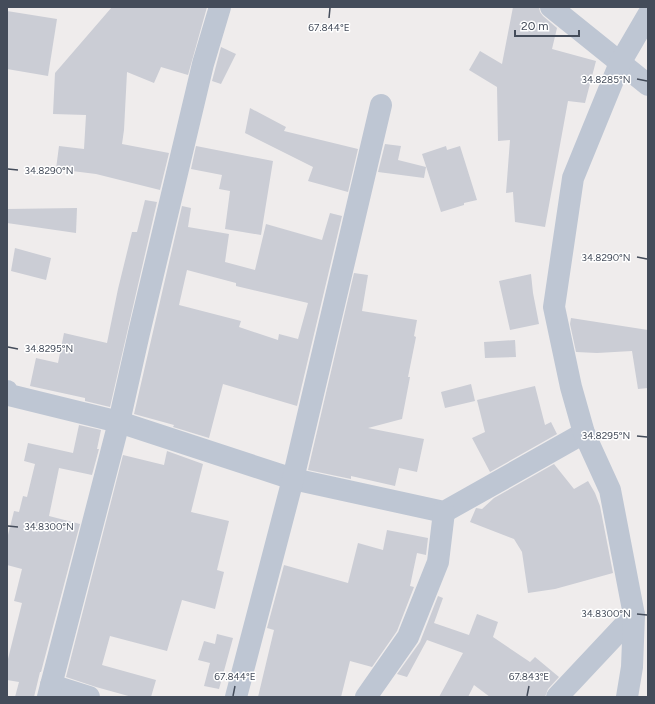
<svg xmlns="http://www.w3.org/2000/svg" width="655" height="704" font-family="Figtree,sans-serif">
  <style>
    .building { fill: #cbcdd5; fill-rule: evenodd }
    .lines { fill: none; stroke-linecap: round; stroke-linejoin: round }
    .street { stroke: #bec6d3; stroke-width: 22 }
    .ticks { fill: none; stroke: #444c5a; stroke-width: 1.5 }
    .ticks-label { font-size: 10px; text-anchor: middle; fill: #444c5a; stroke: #fff; stroke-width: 3; stroke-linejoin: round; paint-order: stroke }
  </style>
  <rect width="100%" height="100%" fill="#efecec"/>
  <g class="building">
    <path d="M112 7H207L188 75 161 67 154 83 127 72 124 130 122 144 169 153 160 190 96 174 56 169 59 146 84 149 86 115 53 114 55 73Z"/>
    <path d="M513 7H539L540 12 543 16 557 28 552 49 596 61 585 103 568 101 545 227 515 222 513 192 506 193 510 140 498 141 497 87 469 70 480 51 502 64Z"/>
    <path d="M7 11 57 19 48 76 7 69Z"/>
    <path d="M221 47 236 54 221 84 212 81Z"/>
    <path d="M250 108 286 127 284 131 358 149 348 192 308 181 313 167 245 133Z"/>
    <path d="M385 144 401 146 398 160 426 167 424 178 378 172Z"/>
    <path d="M196 146 273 161 261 235 225 229 230 191 219 189 222 175 191 169Z"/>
    <path d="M446 146 447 150 460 146 477 200 464 203V205L441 212 422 154Z"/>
    <path d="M145 200 157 202 110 407 85 401V398L30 386 36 358 58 363 64 333 107 343 118 289 132 232H137Z"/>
    <path d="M182 206 191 208 188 227 229 234 225 262 255 270 266 224 322 240 330 213 342 216 297 406 223 384 209 438 173 427 174 425 134 414ZM187 270 236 283V286L308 303 298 339 279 334 278 340 239 327 241 321 179 305Z"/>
    <path d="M77 208 76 233 7 223V209Z"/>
    <path d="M15 248 51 258 46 280 11 271Z"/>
    <path d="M354 273 368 275 362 311 417 320 414 336 416 337 408 377H410L402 419 368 428 424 439 417 472 399 468 395 486 351 476V479L308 470Z"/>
    <path d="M531 274 533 293 539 324 510 330 499 281Z"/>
    <path d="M571 318 648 330V388L638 389 632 351 597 353 576 352 570 324Z"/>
    <path d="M515 340 516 357 485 358 484 342Z"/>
    <path d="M471 384 475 401 445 408 441 392Z"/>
    <path d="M535 386 545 425 551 422 557 434 490 472 472 438 485 432 477 400Z"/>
    <path d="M79 425 101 430 97 449H99L92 475 59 468 49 516 80 524 41 672H40L34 697H15L19 682 7 680V663L22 603 14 601 22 569 7 565V539L14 511 19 512 23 496 27 497 35 464 24 461 28 443 73 453Z"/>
    <path d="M167 451 203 464 191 512 229 521 217 570 224 572 215 609 182 600 167 651 110 636 102 665 156 680 151 697H132L96 687 66 677 123 455 164 465Z"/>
    <path d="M554 464 574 489 588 481 595 493 600 506 613 573 555 589 528 593 522 552 514 539 470 522 476 508 482 509 494 498Z"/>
    <path d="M387 530 428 538 426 555 417 553 410 586 414 587 397 631 372 667 350 661 341 697H258L274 630 267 628 284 565 348 583 358 543 383 550Z"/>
    <path d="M438 596 443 598 434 623 469 635 477 614 498 622 493 637 530 662 535 657 559 677 548 689 545 697H490L474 685 468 697H439L463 653 427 640 407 677 397 674 420 642Z"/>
    <path d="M217 634 233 638 219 689 204 686 210 663 198 660 204 641 215 644Z"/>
  </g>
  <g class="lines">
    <g class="street">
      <path d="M551 7 648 85"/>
      <path d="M7 391 9 395 119 422 293 479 444 512 584 433"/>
      <path d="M51 685 89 697"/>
      <path d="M48 697 119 422 139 333 203 64 220 7"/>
      <path d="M236 697 293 479 381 105"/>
      <path d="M366 697 408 637 438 562 444 512"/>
      <path d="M557 697 634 615"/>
      <path d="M627 697 632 667 634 615 610 490 584 433 571 387 554 307 573 178 620 63 648 15"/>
    </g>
  </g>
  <path class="ticks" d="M329 18 330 8M637 79 647 81M8 169 18 170M637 257 647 259M8 347 18 349M637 436 647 437M8 526 18 527M637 614 647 615M233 696 235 686M527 696 529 686"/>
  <g class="ticks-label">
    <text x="329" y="31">67.844°E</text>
    <text x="606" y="83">34.8285°N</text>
    <text x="49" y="174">34.8290°N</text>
    <text x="606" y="261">34.8290°N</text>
    <text x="49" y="352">34.8295°N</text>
    <text x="606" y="439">34.8295°N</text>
    <text x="49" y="530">34.8300°N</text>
    <text x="606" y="617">34.8300°N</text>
    <text x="235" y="680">67.844°E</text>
    <text x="529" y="680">67.843°E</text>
  </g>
  <rect width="655" height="704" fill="none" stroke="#444c5a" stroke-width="16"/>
  <path d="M515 30v6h64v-6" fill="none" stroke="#444c5a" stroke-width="2"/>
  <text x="521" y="30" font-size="12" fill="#444c5a" stroke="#ffffff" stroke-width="3" paint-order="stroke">20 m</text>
</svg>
